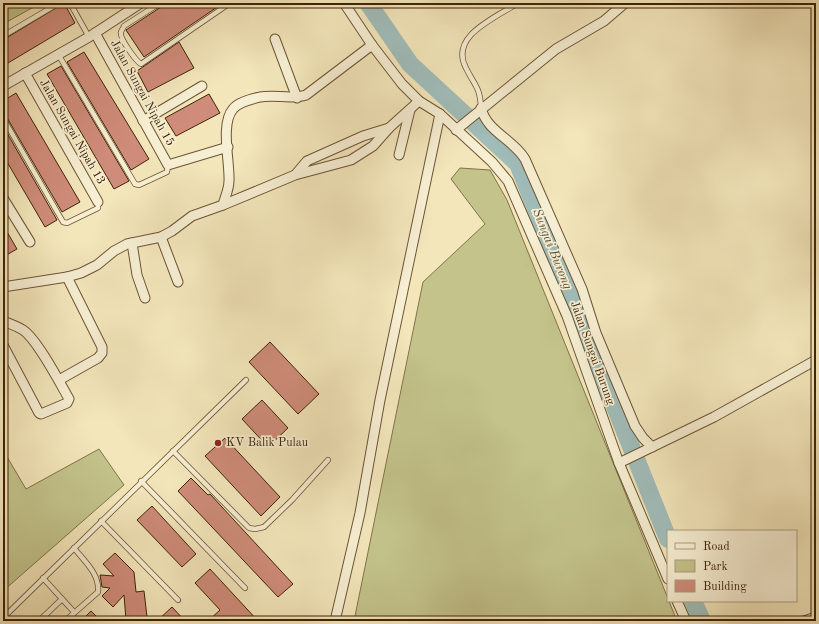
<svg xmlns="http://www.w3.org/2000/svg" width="819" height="624" font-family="'Old Standard TT',serif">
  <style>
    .green { fill: #c3c38b; stroke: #817349 }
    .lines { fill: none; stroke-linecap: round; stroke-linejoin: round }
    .river { stroke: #a0bdba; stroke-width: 18 }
    .building { fill: #cf8c7a; stroke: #3f2307 }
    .service-casing { stroke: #6c5434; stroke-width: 6 }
    .minor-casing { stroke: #6c5434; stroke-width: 11 }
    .service { stroke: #f7efd3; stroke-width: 4.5 }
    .minor { stroke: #f7efd3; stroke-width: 9 }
    .poi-dot { fill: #8f2418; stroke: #f7efd3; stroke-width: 1.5 }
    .labels { text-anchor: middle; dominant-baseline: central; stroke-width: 3.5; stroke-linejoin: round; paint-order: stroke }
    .street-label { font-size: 12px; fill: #3f2307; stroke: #f7efd3 }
    .poi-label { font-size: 12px; fill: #3f2307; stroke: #f7efd3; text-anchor: start }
    .water-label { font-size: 13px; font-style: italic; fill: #5c513d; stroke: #f7efd3 }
  </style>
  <rect width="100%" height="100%" fill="#f3e6bb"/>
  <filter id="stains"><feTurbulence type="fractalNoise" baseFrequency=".005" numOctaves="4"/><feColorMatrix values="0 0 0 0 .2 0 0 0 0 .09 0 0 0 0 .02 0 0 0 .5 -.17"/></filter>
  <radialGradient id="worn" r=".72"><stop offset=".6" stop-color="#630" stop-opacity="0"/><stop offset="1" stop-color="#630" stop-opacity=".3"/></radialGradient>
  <g class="green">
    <path d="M3 3H41L3 24Z"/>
    <path d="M460 168 490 170 507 200 677 621H354L423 282 485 224 451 179Z"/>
    <path d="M99 449 124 485 3 591V450L26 489Z"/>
  </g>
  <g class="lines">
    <g class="river">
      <path d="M368 3 410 64 518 164 668 539"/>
      <path d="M693 601 702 621"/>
    </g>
  </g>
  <g class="building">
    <path d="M64 3 75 23 3 66V40Z"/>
    <path d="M167 3H223L144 57 126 30Z"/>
    <path d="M179 42 194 68 148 92 137 71Z"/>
    <path d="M84 52 149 159 131 170 67 62Z"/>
    <path d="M61 66 129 181 114 189 47 74Z"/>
    <path d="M16 93 80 202 62 212 6 116 3 114V101Z"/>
    <path d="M209 94 220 113 176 136 165 118Z"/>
    <path d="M3 126 57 220 45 227 3 155Z"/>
    <path d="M3 225 17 249 3 257Z"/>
    <path d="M270 342 319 394 298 414 249 362Z"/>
    <path d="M262 400 288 428 268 447 242 419Z"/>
    <path d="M225 438 280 497 261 516 205 456Z"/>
    <path d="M191 478 208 495 210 494 293 584 278 597 178 491Z"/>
    <path d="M152 506 196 554 182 567 137 520Z"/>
    <path d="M115 553 134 572 136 592 144 591 147 617 126 620 124 595 113 607 102 596 110 588 102 587 100 575 114 576 103 564Z"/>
    <path d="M210 569 258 621H208L220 610 195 583Z"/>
    <path d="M172 607 185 621H157Z"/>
    <path d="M91 611 101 621H81Z"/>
  </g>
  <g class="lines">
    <g class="service-casing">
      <g id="service">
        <path d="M70 3 89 37"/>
        <path d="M160 3 124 26C124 27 121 31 121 32 119 38 136 61 141 64L230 3"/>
        <path d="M3 36 59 3"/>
        <path d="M58 54 135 184 139 185 167 172 168 165"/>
        <path d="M481 108C480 86 474 85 466 68 449 36 495 18 518 3"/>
        <path d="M3 118 63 222 67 223 98 208V202"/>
        <path d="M173 451 249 528 255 529 264 527 292 500 328 460"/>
        <path d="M141 481 245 588"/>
        <path d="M101 521 178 600"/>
        <path d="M43 578 74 612"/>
        <path d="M3 618 246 380"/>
        <path d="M39 621 62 599"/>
        <path d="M65 621 98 592C100 574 84 561 74 548"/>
      </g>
    </g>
    <g class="minor-casing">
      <g id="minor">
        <path d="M344 3 372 45 402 84 419 101 440 114 492 162 508 181 567 316 619 463 668 579"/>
        <path d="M95 33 168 165 228 147"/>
        <path d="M275 39 297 98"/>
        <path d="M25 73 98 202"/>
        <path d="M3 86 89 37 141 3"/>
        <path d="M481 108C487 132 513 139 525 159L582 289 596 333 635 426 643 438 652 447"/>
        <path d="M143 121 202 86"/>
        <path d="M456 130 556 49 604 21 625 3"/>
        <path d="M399 155 410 110"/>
        <path d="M296 174 307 161 363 136 389 128"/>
        <path d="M3 198 30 242"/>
        <path d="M223 205C225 197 229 189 229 181 230 162 220 124 233 109 238 102 252 99 260 97 276 94 291 100 306 95L372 45"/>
        <path d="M161 237 178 282"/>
        <path d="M132 243 137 275 145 298"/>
        <path d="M3 287 67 277 81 273 97 265 114 251 127 244 161 237 172 231 192 216 223 205 295 175 351 160 373 146 389 128 419 101"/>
        <path d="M3 321C10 324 17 326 23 330 37 339 60 383 69 399L67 403 41 414 39 413 3 345"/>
        <path d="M59 380 98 358 102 353V347L67 277"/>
        <path d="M619 463 714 417 816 360"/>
        <path d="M677 601 686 621"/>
        <path d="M335 621 360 513 380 400 440 114"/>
        <path d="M804 621 816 617"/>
      </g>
    </g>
    <use href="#service" class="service"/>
    <use href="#minor" class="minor"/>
  </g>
  <circle class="poi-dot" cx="218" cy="443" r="4"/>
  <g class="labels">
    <g class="street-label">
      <text transform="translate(142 93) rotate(61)">Jalan Sungai Nipah 15</text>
      <text transform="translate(72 132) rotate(60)">Jalan Sungai Nipah 13</text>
      <text transform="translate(592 353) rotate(70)">Jalan Sungai Burung</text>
    </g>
    <g class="poi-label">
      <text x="226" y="443">KV Balik Pulau</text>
    </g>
    <g class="water-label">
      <text transform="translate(552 249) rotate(68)">Sungai Burong</text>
    </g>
  </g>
  <rect width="819" height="624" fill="none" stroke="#f3e6bb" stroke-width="16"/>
  <rect x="4" y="4" width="811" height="616" fill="none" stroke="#3f2307" stroke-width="2"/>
  <rect x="8" y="8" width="803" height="608" fill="none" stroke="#3f2307"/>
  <rect x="667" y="530" width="130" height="72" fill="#f7efd3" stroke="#ad9d81"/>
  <rect x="675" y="543" width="20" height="6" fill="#f7efd3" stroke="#ad9d81"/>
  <text x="703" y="550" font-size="12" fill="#3f2307">Road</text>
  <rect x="675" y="560" width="20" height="12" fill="#c3c38b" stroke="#ad9d81"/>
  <text x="703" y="570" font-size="12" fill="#3f2307">Park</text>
  <rect x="675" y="580" width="20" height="12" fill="#cf8c7a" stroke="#ad9d81"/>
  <text x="703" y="590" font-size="12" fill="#3f2307">Building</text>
  <rect width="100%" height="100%" filter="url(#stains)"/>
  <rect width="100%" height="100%" fill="url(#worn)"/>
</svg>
